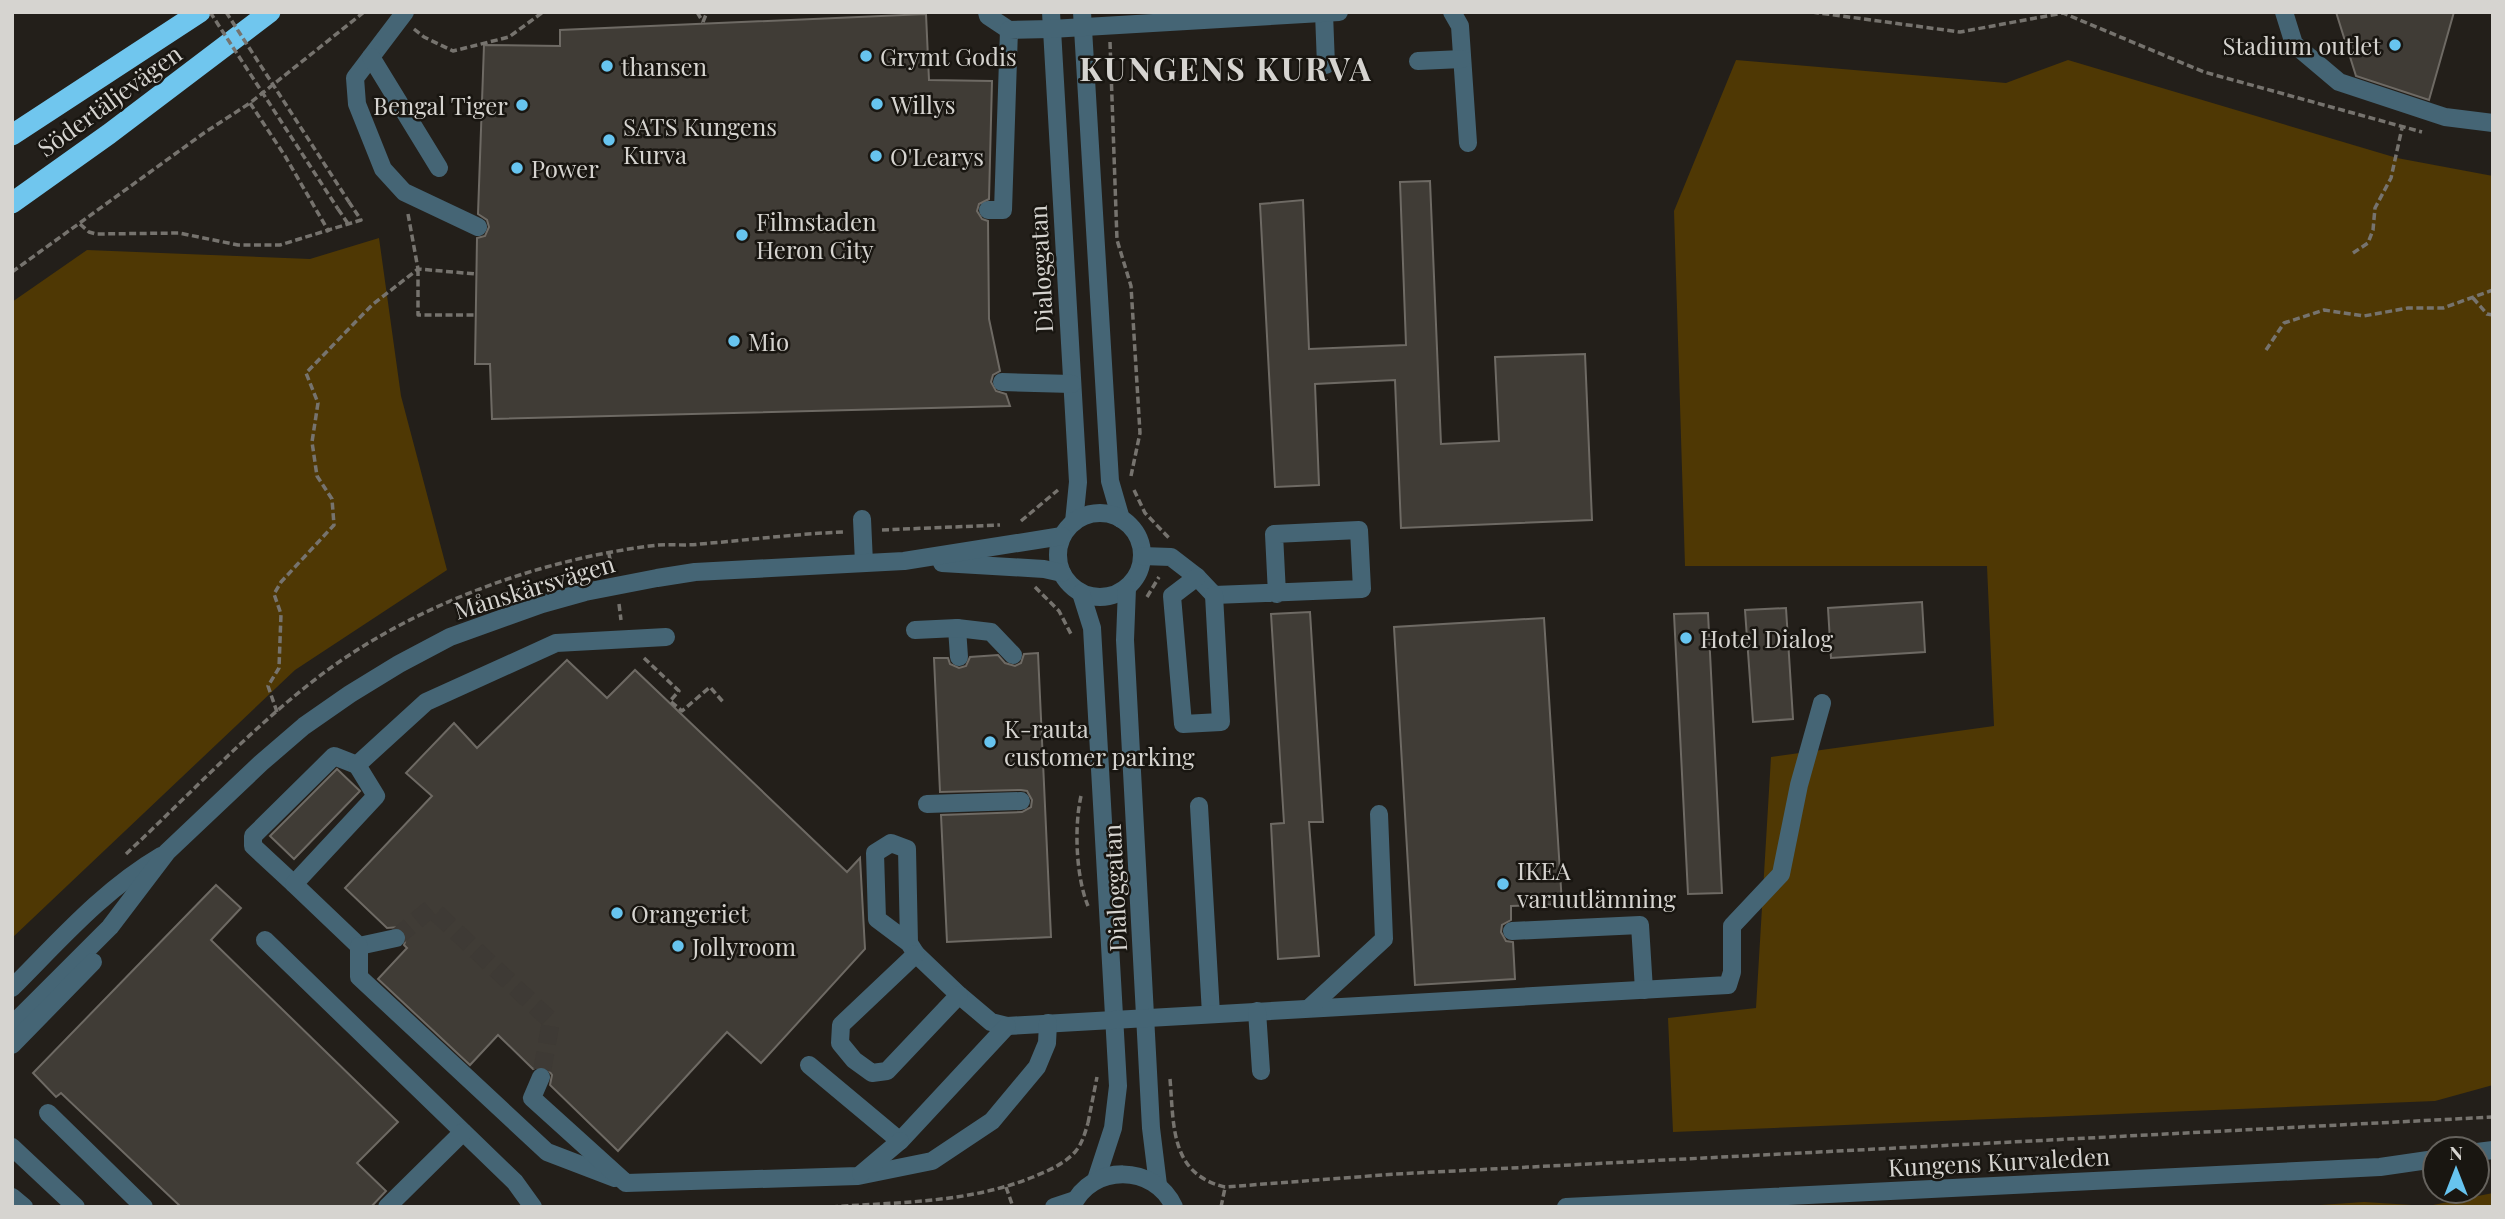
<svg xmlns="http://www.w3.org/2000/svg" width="2505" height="1219" font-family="'Playfair Display',serif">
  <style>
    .green { fill: #4f3804 }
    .building { fill: #403c36; stroke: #6e6a64; stroke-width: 2 }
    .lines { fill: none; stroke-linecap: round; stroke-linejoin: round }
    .minor-tunnel { stroke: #3e3a35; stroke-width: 18; stroke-dasharray: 18 9; stroke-linecap: butt }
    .path { stroke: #76736e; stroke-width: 3.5; stroke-dasharray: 7 3.5; stroke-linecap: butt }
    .minor { stroke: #456575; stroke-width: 18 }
    .highway { stroke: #70c6ee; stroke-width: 21 }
    .path-bridge { stroke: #76736e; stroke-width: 3.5; stroke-dasharray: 7 3.5; stroke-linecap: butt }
    .poi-dot { fill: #67c4ef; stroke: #191611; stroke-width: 2.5 }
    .labels { text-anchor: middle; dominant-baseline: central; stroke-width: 5; stroke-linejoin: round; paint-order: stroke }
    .poi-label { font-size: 24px; fill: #d6d4d0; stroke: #191611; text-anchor: start }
    .street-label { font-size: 24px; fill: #d6d4d0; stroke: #191611 }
    .district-label { font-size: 32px; font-weight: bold; letter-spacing: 2px; fill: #d6d4d0; stroke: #191611 }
  </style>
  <rect width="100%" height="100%" fill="#231f1a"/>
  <g class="green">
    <path d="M1736 60 2006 83 2068 60 2397 158 2493 176V1085L2435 1101 1673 1132 1668 1018 1756 1008 1771 757 1994 726 1987 566H1685L1674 211Z"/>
    <path d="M379 238 401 396 447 570 295 670 12 938V302L87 250 310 259Z"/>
    <path d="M2493 1193V1207H2291L2364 1202 2428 1206Z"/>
  </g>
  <g class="building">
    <path d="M2336 12H2454L2429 100 2356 76Z"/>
    <path d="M926 14 929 80 992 81 989 199 979 204 977 211 982 219 988 221 989 319 1000 371 993 375 991 382 996 391 1006 394 1010 406 492 419 490 364H475L477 238 485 236 489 227 487 220 478 214 484 45 560 46V30Z"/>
    <path d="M1430 181 1441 444 1499 441 1495 357 1585 354 1592 520 1401 528 1395 380 1315 384 1319 485 1275 487 1260 204 1303 200 1309 349 1406 345 1400 182Z"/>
    <path d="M1922 602 1925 652 1831 658 1828 608Z"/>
    <path d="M1786 608 1793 719 1753 722 1745 610Z"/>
    <path d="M1310 612 1323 822H1309L1319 956 1278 959 1271 824 1284 823 1271 614Z"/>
    <path d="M1708 613 1722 893 1688 894 1674 614Z"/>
    <path d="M1544 618 1562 904 1511 906V920L1502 925 1501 932 1506 941 1513 942 1515 979 1415 985 1394 627Z"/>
    <path d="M1038 653 1051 937 947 942 941 815 1022 812 1031 807 1032 800 1027 791 1021 790 940 792 934 658H948L950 664 959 668 966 666 970 657 998 655 1005 663 1015 666 1021 663 1024 654Z"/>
    <path d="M567 660 607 698 635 670 847 872 860 858 865 949 761 1063 727 1032 618 1151 550 1085 552 1075 546 1067 539 1066 533 1069 498 1035 470 1065 378 979 407 948 404 945 407 935 400 927 387 928 345 888 432 796 406 773 454 723 477 748Z"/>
    <path d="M337 769 360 791 294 859 270 836Z"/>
    <path d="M216 885 241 908 211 940 398 1122 357 1163 386 1191 371 1207H181L61 1093 56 1097 33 1073Z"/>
  </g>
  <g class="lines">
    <path class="minor-tunnel" d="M396 938 431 908 551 1021 541 1077"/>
    <g class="path">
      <path d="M697 12 703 22"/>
      <path d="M1812 12 1960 32 2063 13 2204 72 2422 132"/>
      <path d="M703 22 707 12"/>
      <path d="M414 29 424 37 453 51 509 37 543 12"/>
      <path d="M1110 42 1117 240 1131 286 1140 433 1131 476"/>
      <path d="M250 103 285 156 329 232"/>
      <path d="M338 209 349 225"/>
      <path d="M408 214 418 269 476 274"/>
      <path d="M80 224 89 232 96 234 179 233 238 245H280L361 220 349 202"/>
      <path d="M2353 253 2368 243 2373 230 2375 208 2391 178 2402 128"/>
      <path d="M418 269V315H475"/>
      <path d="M12 272 204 133 250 103 364 12"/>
      <path d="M2473 298 2487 314 2493 315"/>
      <path d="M2266 350 2284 323 2324 310 2364 316 2408 308H2443L2493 290"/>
      <path d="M1134 490 1145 513 1170 539"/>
      <path d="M1021 521 1058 490"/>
      <path d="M882 530 1000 525"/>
      <path d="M609 554 612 569"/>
      <path d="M1035 587 1059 611 1072 636"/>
      <path d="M1147 597 1159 577"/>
      <path d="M619 604 621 620"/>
      <path d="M644 658 679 691 670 701 682 711 710 687 724 703"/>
      <path d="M277 712 268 686 279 668 281 614 274 594 281 582 334 525 332 499 317 476 312 442 318 403 306 373 372 305 418 269"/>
      <path d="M1081 796C1074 827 1076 877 1088 906"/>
      <path d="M126 854C186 798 244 736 308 685 404 608 537 559 658 545 672 544 686 546 700 544 748 540 795 534 843 532"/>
      <path d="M1170 1079C1174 1126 1170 1174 1225 1187L1396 1174 2493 1117"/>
      <path d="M1088 1123 1097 1077"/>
      <path d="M1006 1187 1013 1207"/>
      <path d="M831 1207C899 1202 969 1203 1033 1177 1048 1171 1064 1164 1075 1152 1082 1144 1085 1133 1088 1123"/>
      <path d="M1221 1207 1225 1188"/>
    </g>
    <g class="minor">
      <path d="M405 12 355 78 357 104 383 169 404 192 478 227"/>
      <path d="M987 12 988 16 1009 30"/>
      <path d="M1051 12 1078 482 1074 522"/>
      <path d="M1082 12 1110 481 1121 519"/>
      <path d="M1452 12 1460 26 1468 143"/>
      <path d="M2284 12 2294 44 2339 82 2445 117 2493 123"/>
      <path d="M1324 13 1326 65"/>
      <path d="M371 57 439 168"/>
      <path d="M1418 61 1462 59"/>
      <path d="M988 210H1003L1009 30 1051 29 1339 12"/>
      <path d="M1002 382 1072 384"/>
      <circle cx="1100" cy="555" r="42"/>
      <path d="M862 519 864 563"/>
      <path d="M1142 556 1171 557 1197 577 1214 595 1362 589 1359 530 1274 534 1277 594"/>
      <path d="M942 563 1044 569 1062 573"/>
      <path d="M1197 577 1172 596 1183 724 1221 722 1214 595"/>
      <path d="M1127 588 1125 640 1151 1128 1158 1185"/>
      <path d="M1081 593 1092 628 1118 1086 1113 1128 1096 1180"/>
      <path d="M957 628 959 657"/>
      <path d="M915 630 957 628 991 632 1013 655"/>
      <path d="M927 804 1021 801"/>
      <path d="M1199 806 1211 1014"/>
      <path d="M294 884 253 846V836L334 756 357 765"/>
      <path d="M1512 931 1640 925 1644 990"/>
      <path d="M396 938 359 946 294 884 376 796 357 765 426 702 556 643 666 637"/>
      <path d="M265 940 515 1182 533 1207"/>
      <path d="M909 943 877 919 875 853 891 843 907 849 909 943 916 954 959 995 991 1022 1007 1026 1728 985 1732 972V926L1781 874 1799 785 1822 703"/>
      <path d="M359 946V977L547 1152 615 1178"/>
      <path d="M916 954 841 1025 840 1043 854 1060 872 1073 887 1071 959 995"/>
      <path d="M12 988C59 941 103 890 161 856"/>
      <path d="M1309 1008 1384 939 1379 814"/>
      <path d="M1257 1011 1261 1071"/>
      <path d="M12 1025 110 927 167 852 261 763 304 726 350 694 399 664 450 637 542 604 585 592 657 578 695 572 904 561 1062 536"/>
      <path d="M12 1045 93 962"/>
      <path d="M809 1065 900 1141 1007 1026"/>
      <path d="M541 1077 532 1098 626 1183 858 1176 932 1161 992 1121 1037 1067 1047 1043 1048 1023"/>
      <path d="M48 1113 144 1207"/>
      <path d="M12 1147 76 1207"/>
      <path d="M2477 1152 2493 1150"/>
      <path d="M861 1174 900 1141"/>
      <path d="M12 1197 24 1207"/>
      <path d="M387 1207 463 1132"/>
      <path d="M1054 1207 1075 1200"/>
      <path d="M1072 1207C1091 1163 1155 1164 1174 1207"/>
      <path d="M1566 1207 2380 1167 2435 1159"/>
    </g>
    <g class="highway">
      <path d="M12 135 200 12"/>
      <path d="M12 203 109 134 270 12"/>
    </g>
    <g class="path-bridge">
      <path d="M210 12 338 209"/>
      <path d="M226 12 349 202"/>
    </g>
  </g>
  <g class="poi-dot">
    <circle cx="2395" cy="45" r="7"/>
    <circle cx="866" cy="56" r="7"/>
    <circle cx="607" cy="66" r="7"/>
    <circle cx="877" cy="104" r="7"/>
    <circle cx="522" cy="105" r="7"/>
    <circle cx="609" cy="140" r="7"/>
    <circle cx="876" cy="156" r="7"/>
    <circle cx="517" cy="168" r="7"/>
    <circle cx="742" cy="235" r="7"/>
    <circle cx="734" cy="341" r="7"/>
    <circle cx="1686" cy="638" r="7"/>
    <circle cx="990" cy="742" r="7"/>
    <circle cx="1503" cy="884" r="7"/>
    <circle cx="617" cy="913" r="7"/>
    <circle cx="678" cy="946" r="7"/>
  </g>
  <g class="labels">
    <g class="poi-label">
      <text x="2381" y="45" text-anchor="end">Stadium outlet</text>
      <text x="880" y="56">Grymt Godis</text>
      <text x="621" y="66">thansen</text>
      <text x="891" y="104">Willys</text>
      <text x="508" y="105" text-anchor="end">Bengal Tiger</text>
      <text x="623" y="126">SATS Kungens<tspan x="623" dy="28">Kurva</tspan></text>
      <text x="890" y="156">O'Learys</text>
      <text x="531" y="168">Power</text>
      <text x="756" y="221">Filmstaden<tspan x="756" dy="28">Heron City</tspan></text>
      <text x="748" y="341">Mio</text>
      <text x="1700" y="638">Hotel Dialog</text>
      <text x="1004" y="728">K-rauta<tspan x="1004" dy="28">customer parking</tspan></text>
      <text x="1517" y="870">IKEA<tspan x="1517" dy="28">varuutlämning</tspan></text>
      <text x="631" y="913">Orangeriet</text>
      <text x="692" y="946">Jollyroom</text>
    </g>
    <g class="street-label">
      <text transform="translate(109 100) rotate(-36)">Södertäljevägen</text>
      <text transform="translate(1040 269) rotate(-93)">Dialoggatan</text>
      <text transform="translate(534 586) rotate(-17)">Månskärsvägen</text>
      <text transform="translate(1114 888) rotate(-93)">Dialoggatan</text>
      <text transform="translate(1999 1161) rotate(-3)">Kungens Kurvaleden</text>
    </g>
    <g class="district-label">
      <text x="1226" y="67">KUNGENS KURVA</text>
    </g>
  </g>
  <rect width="2505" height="1219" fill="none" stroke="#d6d4d0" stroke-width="28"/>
  <g transform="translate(2456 1170)"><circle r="33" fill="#191611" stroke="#65625d" stroke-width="2"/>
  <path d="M0-5L12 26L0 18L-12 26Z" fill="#67c4ef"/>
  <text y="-10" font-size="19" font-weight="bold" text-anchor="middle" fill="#d6d4d0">N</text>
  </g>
</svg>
